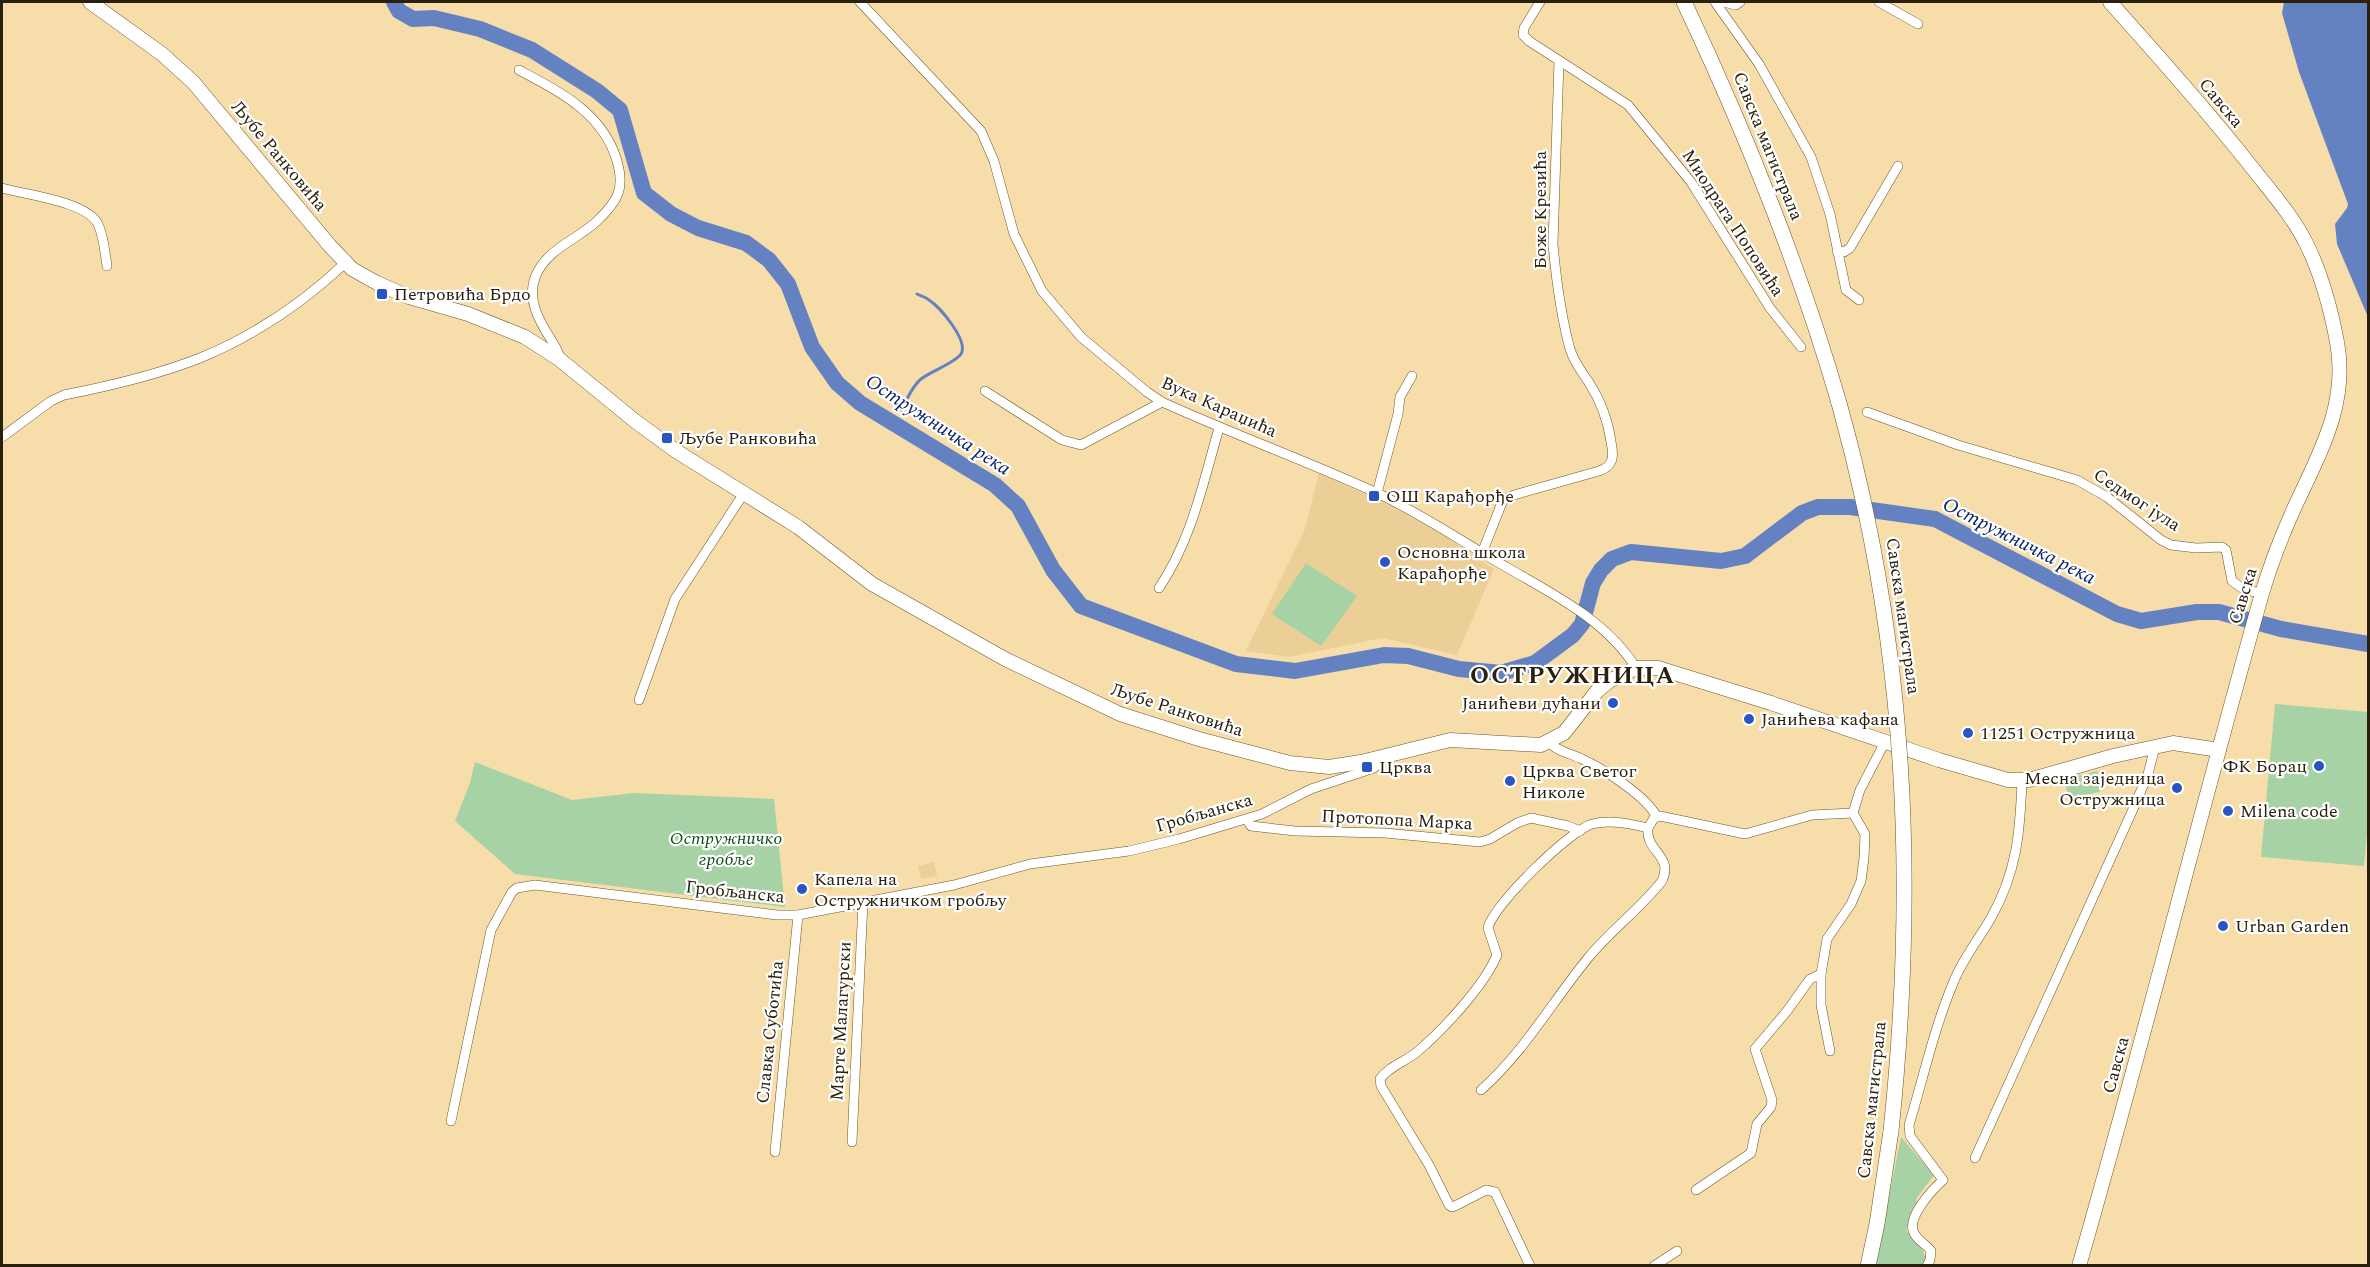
<svg xmlns="http://www.w3.org/2000/svg" width="2370" height="1267" font-family="Spectral,serif">
  <style>
    .built { fill: #eccf96 }
    .green { fill: #a6d2a5 }
    .water { fill: #6482c2 }
    .lines { fill: none; stroke-linecap: round; stroke-linejoin: round }
    .stream { stroke: #6482c2; stroke-width: 3 }
    .river { stroke: #6482c2; stroke-width: 16 }
    .street-casing { stroke: #6b5526; stroke-width: 10 }
    .secondary-casing { stroke: #6b5526; stroke-width: 15 }
    .primary-casing { stroke: #6b5526; stroke-width: 16 }
    .street { stroke: #fff; stroke-width: 9 }
    .secondary { stroke: #fff; stroke-width: 14 }
    .primary { stroke: #fff; stroke-width: 15 }
    .primary-bridge-casing { stroke: #6b5526; stroke-width: 16; stroke-linecap: butt }
    .primary-bridge { stroke: #fff; stroke-width: 15 }
    .poi-dot { fill: #2954c3; stroke: #fff; stroke-width: 2 }
    .labels { text-anchor: middle; dominant-baseline: central; stroke-width: 4.5; stroke-linejoin: round; paint-order: stroke }
    .street-label { font-size: 18px; fill: #2a200d; stroke: #fff }
    .poi-label { font-size: 18px; fill: #2a200d; stroke: #fff; text-anchor: start }
    .park-label { font-size: 18px; font-style: italic; fill: #104f17; stroke: #fff }
    .water-label { font-size: 20px; font-style: italic; fill: #09236e; stroke: #fff }
    .district-label { font-size: 24px; font-weight: bold; letter-spacing: 1.5px; fill: #2a200d; stroke: #fff }
  </style>
  <rect width="100%" height="100%" fill="#f6ddaa"/>
  <g class="built">
    <path d="M1319 473 1391 506 1440 533 1494 569 1457 655 1382 638 1289 657 1246 651 1305 529Z"/>
    <path d="M934 862 937 876 921 879 918 866Z"/>
    <path d="M820 876 833 877 832 890 819 889Z"/>
  </g>
  <g class="green">
    <path d="M1306 563 1357 596 1321 646 1272 614Z"/>
    <path d="M2275 704 2368 712V821L2364 866 2261 857Z"/>
    <path d="M475 762 572 800 634 793 774 799 785 907 515 874 455 821 470 783Z"/>
    <path d="M2097 771 2102 791 2069 799 2064 779Z"/>
    <path d="M1901 1137 1934 1175 1916 1199 1917 1204 1906 1230 1921 1248 1927 1260 1923 1265 1875 1266Z"/>
  </g>
  <path class="water" d="M2284 2H2368V317L2337 244 2335 224 2347 208 2348 204 2299 72 2282 13Z"/>
  <g class="lines">
    <path class="stream" d="M901 410C907 400 912 386 921 379 931 371 955 363 961 354 969 341 940 307 929 300 926 297 921 296 917 294"/>
    <path class="river" d="M394 2 399 11 413 19 434 18 480 29 532 50 597 91 620 110 644 193 671 214 698 228 746 243 769 260 788 284 812 347 837 383 860 403 995 485 1018 506 1053 570 1081 606 1236 664 1295 671 1384 655 1408 656 1459 669 1501 673 1535 663 1573 635 1582 624 1593 583 1601 570 1612 559 1631 552 1721 561 1745 556 1802 513 1818 507H1850L1935 519 2117 614 2141 621 2197 612H2219L2281 629 2368 644"/>
    <g class="street-casing">
      <g id="street">
        <path d="M860 2 981 131 994 161 1014 234 1042 291 1081 337 1147 392 1162 402C1233 434 1306 461 1377 493 1422 514 1464 543 1508 568 1554 595 1606 620 1636 668"/>
        <path d="M1540 2 1524 28 1523 35 1529 41 1628 105 1691 182 1770 308 1801 347"/>
        <path d="M1715 2 1759 64 1811 157 1830 214 1846 290 1859 300"/>
        <path d="M1723 2 1736 5 1740 2"/>
        <path d="M1879 2 1918 24"/>
        <path d="M519 70C560 92 603 113 617 161 625 189 618 201 597 221 577 240 548 248 536 275 520 312 563 347 559 359"/>
        <path d="M2 188C26 195 86 201 98 224 104 237 105 253 107 266"/>
        <path d="M1837 251 1844 252 1850 248 1898 166"/>
        <path d="M985 391 1062 440 1081 445 1162 402"/>
        <path d="M1867 412 1958 445 2077 480 2107 497 2161 540 2171 545 2196 548 2222 547 2226 550 2232 581 2245 590 2262 593"/>
        <path d="M2 437 51 401 64 395C110 386 157 375 200 358 253 336 304 302 345 263"/>
        <path d="M1377 493 1398 414 1400 397 1412 376"/>
        <path d="M1482 553 1503 500 1514 495 1599 471C1614 466 1614 456 1611 442 1608 419 1601 401 1588 381 1581 371 1574 362 1570 349 1561 316 1556 278 1553 244L1559 61"/>
        <path d="M1159 588C1192 539 1203 483 1219 428"/>
        <path d="M639 700 675 599 744 493"/>
        <path d="M1549 742C1556 751 1572 754 1582 759 1604 769 1646 796 1657 817"/>
        <path d="M1246 819 1251 826 1295 831 1385 833 1480 842 1490 839 1517 823 1531 818 1568 826 1580 831"/>
        <path d="M1648 828 1654 818 1660 816 1745 834 1812 815 1853 813"/>
        <path d="M1830 1051 1821 1005V974L1827 939 1851 904 1861 881 1864 858 1865 834 1853 813 1860 790 1885 742"/>
        <path d="M1481 1090C1524 1052 1552 1002 1588 958 1611 930 1640 909 1662 881 1674 855 1645 852 1648 828"/>
        <path d="M451 1121 491 930 512 892 517 888 535 885 777 915H798L954 885 1030 864 1129 851 1179 839 1262 814 1311 789 1374 768 1383 760V756"/>
        <path d="M852 1142 863 902"/>
        <path d="M775 1152 798 915"/>
        <path d="M1975 1158 2134 807 2148 774 2155 747"/>
        <path d="M1696 1190 1751 1153 1757 1124 1771 1107 1772 1100 1755 1049 1787 1011 1810 979 1821 974"/>
        <path d="M1530 1266 1495 1192 1486 1190 1457 1205 1452 1207 1449 1205 1429 1165 1381 1086 1380 1079C1388 1067 1406 1061 1417 1052 1443 1030 1484 986 1497 955L1488 928C1493 905 1569 831 1592 824 1610 819 1631 824 1648 828"/>
        <path d="M1654 1266 1677 1251"/>
        <path d="M1927 1266 1930 1260 1931 1251C1926 1244 1918 1241 1914 1233 1906 1218 1932 1190 1943 1180L1910 1136 1909 1125C1923 1079 1935 1025 1954 981 1963 958 1979 939 1991 918 2017 872 2020 832 2022 781"/>
      </g>
    </g>
    <g class="secondary-casing">
      <g id="secondary">
        <path d="M90 2 162 54 193 82 330 246 352 269 377 283 409 297 468 314 525 337 559 359 635 421 676 451 798 527 872 584 1005 659 1120 714 1199 739 1290 763 1329 767 1361 762 1450 740 1541 745 1564 733 1597 691 1609 681 1636 668H1658L1771 703 1939 760 2008 780H2029L2113 756 2173 743 2219 750"/>
        <path d="M2079 1266C2143 1044 2198 820 2261 597 2269 569 2280 540 2292 513 2317 457 2349 407 2337 342 2331 310 2321 273 2306 243 2293 217 2272 193 2254 170 2208 112 2159 57 2110 2"/>
      </g>
    </g>
    <g class="primary-casing">
      <g id="primary">
        <path d="M1684 2C1745 131 1799 265 1839 403"/>
        <path d="M1868 1266 1877 1224 1891 1131"/>
      </g>
    </g>
    <use href="#street" class="street"/>
    <use href="#secondary" class="secondary"/>
    <use href="#primary" class="primary"/>
    <g class="primary-bridge-casing">
      <path id="primary-bridge" d="M1839 403C1907 646 1917 881 1891 1131"/>
    </g>
    <use href="#primary-bridge" class="primary-bridge"/>
  </g>
  <g class="poi-dot">
    <rect x="376" y="288" width="12" height="12" rx="3"/>
    <rect x="661" y="432" width="12" height="12" rx="3"/>
    <rect x="1368" y="490" width="12" height="12" rx="3"/>
    <circle cx="1385" cy="562" r="6"/>
    <circle cx="1613" cy="703" r="6"/>
    <circle cx="1749" cy="719" r="6"/>
    <circle cx="1968" cy="733" r="6"/>
    <circle cx="2319" cy="766" r="6"/>
    <rect x="1361" y="761" width="12" height="12" rx="3"/>
    <circle cx="1510" cy="781" r="6"/>
    <circle cx="2177" cy="788" r="6"/>
    <circle cx="2228" cy="811" r="6"/>
    <circle cx="802" cy="889" r="6"/>
    <circle cx="2223" cy="926" r="6"/>
  </g>
  <g class="labels">
    <g class="street-label">
      <text transform="translate(2221 103) rotate(50)">Савска</text>
      <text transform="translate(1768 146) rotate(68)">Савска магистрала</text>
      <text transform="translate(279 156) rotate(50)">Љубе Ранковића</text>
      <text transform="translate(1540 210) rotate(-90)">Боже Крезића</text>
      <text transform="translate(1733 223) rotate(57)">Миодрага Поповића</text>
      <text transform="translate(1219 407) rotate(24)">Вука Караџића</text>
      <text transform="translate(2137 500) rotate(33)">Седмог јула</text>
      <text transform="translate(2243 596) rotate(-73)">Савска</text>
      <text transform="translate(1903 616) rotate(82)">Савска магистрала</text>
      <text transform="translate(1177 710) rotate(18)">Љубе Ранковића</text>
      <text transform="translate(1204 813) rotate(-16)">Гробљанска</text>
      <text transform="translate(1397 820) rotate(3)">Протопопа Марка</text>
      <text transform="translate(735 892) rotate(6)">Гробљанска</text>
      <text transform="translate(841 1021) rotate(-87)">Марте Малагурски</text>
      <text transform="translate(770 1032) rotate(-84)">Славка Суботића</text>
      <text transform="translate(2116 1065) rotate(-75)">Савска</text>
      <text transform="translate(1872 1100) rotate(-84)">Савска магистрала</text>
    </g>
    <g class="poi-label">
      <text x="394" y="294">Петровића Брдо</text>
      <text x="679" y="438">Љубе Ранковића</text>
      <text x="1386" y="496">ОШ Карађорђе</text>
      <text x="1397" y="552">Основна школа<tspan x="1397" dy="21">Карађорђе</tspan></text>
      <text x="1601" y="703" text-anchor="end">Јанићеви дућани</text>
      <text x="1761" y="719">Јанићева кафана</text>
      <text x="1980" y="733">11251 Остружница</text>
      <text x="2307" y="766" text-anchor="end">ФК Борац</text>
      <text x="1379" y="767">Црква</text>
      <text x="1522" y="771">Црква Светог<tspan x="1522" dy="21">Николе</tspan></text>
      <text x="2165" y="778" text-anchor="end">Месна заједница<tspan x="2165" dy="21">Остружница</tspan></text>
      <text x="2240" y="811">Milena code</text>
      <text x="814" y="879">Капела на<tspan x="814" dy="21">Остружничком гробљу</tspan></text>
      <text x="2235" y="926">Urban Garden</text>
    </g>
    <g class="park-label">
      <text x="726" y="838">Остружничко<tspan x="726" dy="21">гробље</tspan></text>
    </g>
    <g class="water-label">
      <text transform="translate(938 425) rotate(33)">Остружничка река</text>
      <text transform="translate(2019 541) rotate(27)">Остружничка река</text>
    </g>
    <g class="district-label">
      <text x="1573" y="676">ОСТРУЖНИЦА</text>
    </g>
  </g>
  <rect width="2370" height="1267" fill="none" stroke="#2a200d" stroke-width="6"/>
</svg>
